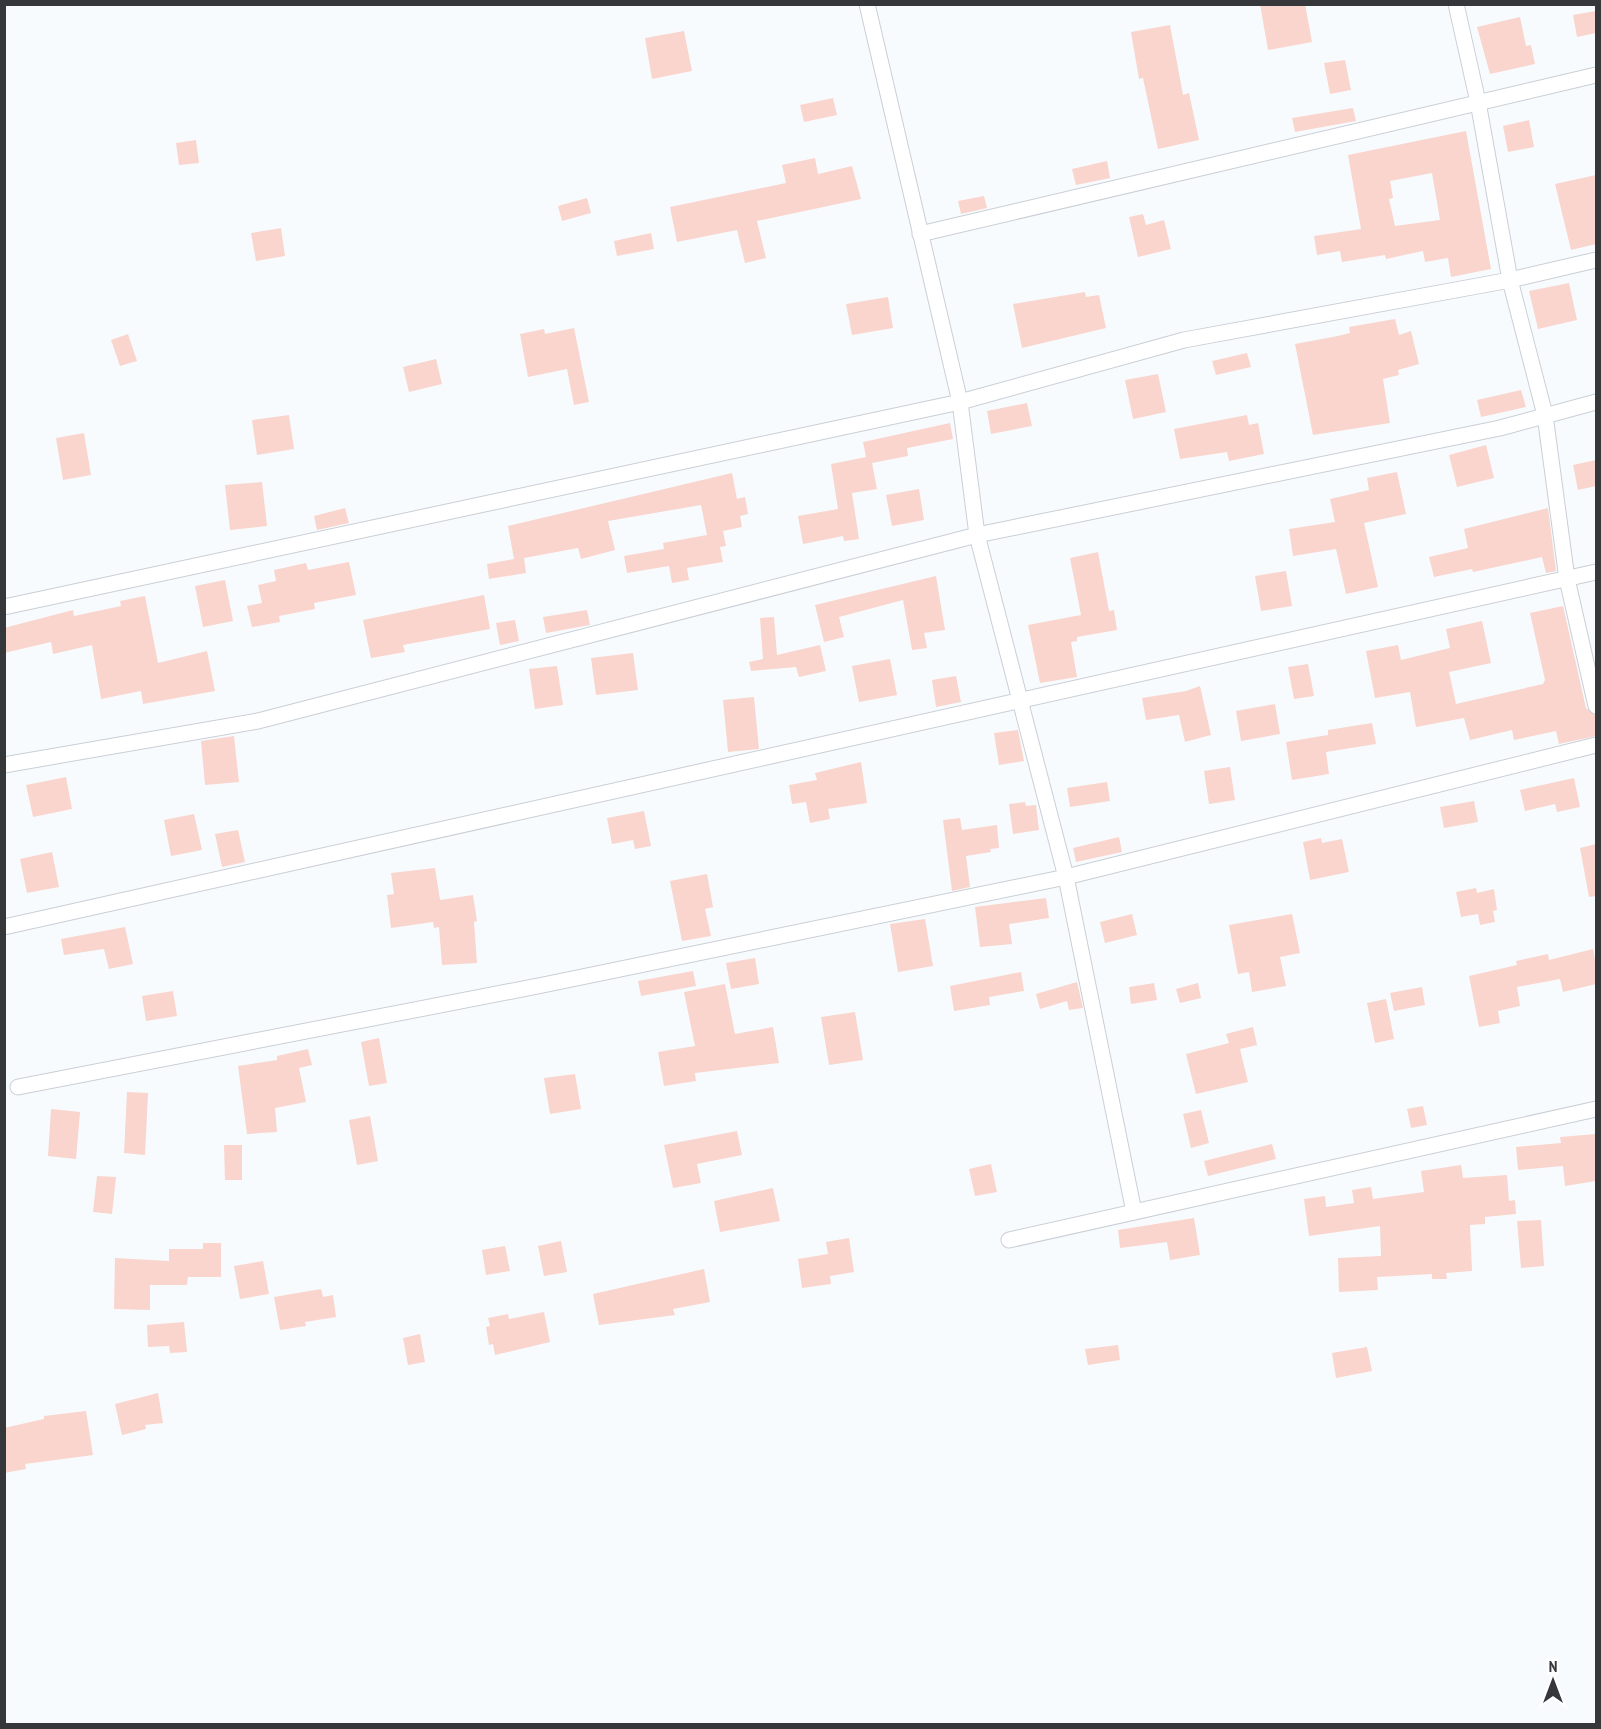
<svg xmlns="http://www.w3.org/2000/svg" width="1601" height="1729" font-family="'PT Sans Narrow',sans-serif">
  <style>
    .building { fill: #f9d5cd; fill-rule: evenodd }
    .lines { fill: none; stroke-linecap: round; stroke-linejoin: round }
    .minor-casing { stroke: #c9cfd7; stroke-width: 17 }
    .minor { stroke: #fff; stroke-width: 15 }
  </style>
  <rect width="100%" height="100%" fill="#f8fbfe"/>
  <g class="building">
    <path d="M1260 4H1305L1312 42 1268 50Z"/>
    <path d="M1596 11V33L1577 37 1573 15Z"/>
    <path d="M1520 17 1526 46 1531 45 1535 64 1490 74 1477 27Z"/>
    <path d="M1170 25 1183 95 1189 93 1199 140 1158 149 1143 78 1139 79 1131 32Z"/>
    <path d="M684 31 692 71 652 79 645 38Z"/>
    <path d="M1345 60 1351 90 1330 94 1324 63Z"/>
    <path d="M833 98 837 115 804 122 800 105Z"/>
    <path d="M1353 108 1356 121 1295 132 1292 118Z"/>
    <path d="M1529 120 1534 147 1508 152 1503 126Z"/>
    <path d="M1466 131 1491 269 1451 277 1448 258 1425 262 1423 251 1386 259 1385 255 1342 262 1340 251 1317 255 1314 236 1361 229 1348 155ZM1432 173 1440 220 1395 226 1389 199 1393 198 1390 181Z"/>
    <path d="M196 140 199 163 179 165 176 143Z"/>
    <path d="M815 158 818 174 852 166 861 199 757 221 766 258 745 263 737 230 677 242 670 207 786 183 782 165Z"/>
    <path d="M1107 161 1110 178 1076 185 1072 169Z"/>
    <path d="M1596 175V244L1571 250 1555 184Z"/>
    <path d="M984 196 987 208 961 214 958 201Z"/>
    <path d="M587 198 591 213 562 221 558 206Z"/>
    <path d="M1143 214 1146 225 1164 220 1171 249 1138 257 1129 217Z"/>
    <path d="M281 228 285 256 256 261 251 233Z"/>
    <path d="M651 233 654 249 617 256 614 241Z"/>
    <path d="M1569 283 1577 320 1538 329 1529 291Z"/>
    <path d="M1085 292 1086 297 1099 295 1106 328 1022 348 1013 304Z"/>
    <path d="M888 297 893 328 852 335 846 304Z"/>
    <path d="M1395 319 1399 335 1411 331 1419 364 1398 370 1399 375 1383 379 1390 423 1313 435 1295 344 1338 336 1350 333 1349 327Z"/>
    <path d="M574 328 589 402 574 405 567 369 528 377 520 334 544 329 545 334Z"/>
    <path d="M128 334 137 361 120 366 111 340Z"/>
    <path d="M1247 353 1251 367 1216 375 1212 361Z"/>
    <path d="M436 359 442 384 409 392 403 367Z"/>
    <path d="M1158 374 1166 412 1133 419 1125 380Z"/>
    <path d="M1521 390 1526 407 1481 417 1477 400Z"/>
    <path d="M1027 403 1032 426 991 434 987 411Z"/>
    <path d="M289 415 294 449 257 455 252 420Z"/>
    <path d="M1247 415 1249 425 1258 423 1264 454 1229 461 1227 452 1180 459 1174 429Z"/>
    <path d="M950 423 953 439 907 448 908 456 872 463 877 489 852 493 859 539 844 541 843 536 803 544 798 516 838 509 831 464 866 457 863 442Z"/>
    <path d="M84 433 91 475 63 480 56 438Z"/>
    <path d="M1486 445 1494 478 1457 487 1449 455Z"/>
    <path d="M1596 460V486L1578 490 1573 465Z"/>
    <path d="M1397 472 1406 514 1364 523 1378 587 1346 594 1336 549 1293 556 1289 529 1335 522 1330 499 1369 490 1367 478Z"/>
    <path d="M732 473 737 499 745 497 748 514 740 516 742 527 723 531 726 546 720 547 723 562 687 568 689 580 672 583 669 566 627 573 624 556 664 549 663 543 707 535 701 505 608 521 615 550 581 559 578 548 524 558 526 573 489 579 487 564 514 559 508 526Z"/>
    <path d="M262 482 267 526 230 530 225 485Z"/>
    <path d="M919 489 924 520 892 526 886 495Z"/>
    <path d="M345 508 349 523 317 530 314 516Z"/>
    <path d="M1548 508 1556 571 1546 573 1542 557 1473 572 1472 569 1434 577 1429 557 1468 548 1464 529Z"/>
    <path d="M1098 552 1109 611 1114 610 1117 630 1077 637V641L1071 642 1077 677 1040 683 1028 625 1081 615 1070 558Z"/>
    <path d="M349 562 356 595 314 603 315 609 279 616 280 622 252 627 247 606 262 603 258 585 276 581 274 570 306 563 308 570Z"/>
    <path d="M1286 571 1292 606 1261 611 1255 576Z"/>
    <path d="M936 576 945 630 924 633 927 648 912 650 903 600 839 617 844 637 824 642 815 605Z"/>
    <path d="M225 580 233 621 203 627 195 586Z"/>
    <path d="M484 595 490 629 403 645 405 652 371 658 363 620Z"/>
    <path d="M145 596 158 663 207 651 215 691 143 704 141 691 101 699 92 645 53 654 51 642 4 653V628L73 610 74 616 121 606 120 601Z"/>
    <path d="M1563 606 1586 708 1595 715 1596 736 1559 744 1556 731 1514 740 1512 730 1470 740 1464 718 1416 727 1410 692 1375 698 1366 651 1398 645 1401 660 1450 648 1446 629 1482 621 1491 663 1449 672 1456 704 1543 684 1545 680 1530 613Z"/>
    <path d="M587 610 590 625 546 633 543 617Z"/>
    <path d="M774 617 777 655 820 645 826 671 799 677 796 667 751 671 749 662 763 659 760 618Z"/>
    <path d="M515 620 519 641 500 645 496 623Z"/>
    <path d="M633 653 638 690 596 695 591 658Z"/>
    <path d="M890 659 897 695 859 702 852 666Z"/>
    <path d="M1308 664 1314 696 1294 699 1288 667Z"/>
    <path d="M557 666 563 705 535 709 529 669Z"/>
    <path d="M956 676 961 702 936 707 932 680Z"/>
    <path d="M1200 686 1211 735 1185 742 1179 715 1146 720 1142 698 1186 691Z"/>
    <path d="M754 697 759 749 728 752 723 700Z"/>
    <path d="M1275 704 1280 734 1241 741 1236 711Z"/>
    <path d="M1372 723 1376 744 1326 752 1329 774 1292 780 1286 742 1328 735V730Z"/>
    <path d="M1018 730 1024 761 999 765 994 733Z"/>
    <path d="M234 736 239 782 205 785 201 741Z"/>
    <path d="M861 762 867 803 828 809 830 819 810 823 806 802 792 804 789 785 817 780 815 773Z"/>
    <path d="M1230 767 1235 800 1209 804 1204 771Z"/>
    <path d="M66 777 72 809 33 817 26 785Z"/>
    <path d="M1574 778 1580 807 1557 812 1555 804 1525 811 1520 790Z"/>
    <path d="M1107 782 1110 801 1070 807 1067 788Z"/>
    <path d="M1474 801 1478 822 1444 828 1440 807Z"/>
    <path d="M1025 802 1026 806 1036 805 1039 830 1013 834 1009 804Z"/>
    <path d="M644 811 651 846 635 849 633 840 612 844 607 818Z"/>
    <path d="M194 814 202 850 171 856 164 820Z"/>
    <path d="M960 818 962 830 997 825 999 848 990 849 991 852 966 856 970 887 952 891 943 820Z"/>
    <path d="M238 830 245 862 222 867 215 834Z"/>
    <path d="M1119 837 1122 852 1076 862 1073 848Z"/>
    <path d="M1321 838 1322 843 1342 839 1349 872 1310 880 1303 842Z"/>
    <path d="M1596 844V896L1589 897 1580 848Z"/>
    <path d="M52 852 59 887 27 893 20 859Z"/>
    <path d="M435 868 440 900 473 895 477 921 474 922 477 963 442 965 439 927 434 928 433 922 391 928 387 895 394 894 391 873Z"/>
    <path d="M707 874 713 907 705 909 711 936 682 941 670 881Z"/>
    <path d="M1476 888 1477 893 1494 889 1497 910 1493 911 1495 922 1480 925 1478 914 1461 917 1456 892Z"/>
    <path d="M1046 898 1049 918 1009 924 1012 944 980 947 975 907Z"/>
    <path d="M1132 914 1137 935 1105 943 1100 922Z"/>
    <path d="M1292 914 1300 953 1280 957 1286 986 1252 992 1249 972 1238 974 1229 925Z"/>
    <path d="M925 919 933 966 898 972 890 924Z"/>
    <path d="M125 927 133 964 109 969 104 949 64 955 61 939Z"/>
    <path d="M1593 949 1596 965V984L1563 992 1560 979 1517 987 1520 1006 1498 1011 1500 1023 1479 1027 1469 976 1517 965 1516 961 1548 954 1549 960Z"/>
    <path d="M755 958 759 984 731 989 726 963Z"/>
    <path d="M693 971 696 986 641 996 638 981Z"/>
    <path d="M1021 972 1024 991 989 997 990 1005 954 1011 950 986Z"/>
    <path d="M1077 982 1083 1008 1069 1010 1067 1001 1040 1009 1036 994Z"/>
    <path d="M1154 983 1157 1000 1131 1004 1129 987Z"/>
    <path d="M1198 983 1201 998 1180 1003 1176 989Z"/>
    <path d="M725 984 735 1034 773 1027 779 1063 695 1073 696 1081 664 1086 658 1052 695 1046 684 992Z"/>
    <path d="M1422 987 1425 1005 1394 1011 1390 993Z"/>
    <path d="M173 991 177 1016 146 1021 142 996Z"/>
    <path d="M1386 999 1394 1039 1375 1043 1367 1003Z"/>
    <path d="M855 1012 863 1060 829 1065 821 1017Z"/>
    <path d="M1253 1027 1257 1045 1240 1049 1248 1082 1196 1094 1186 1054 1229 1043 1226 1034Z"/>
    <path d="M379 1038 387 1083 369 1086 361 1042Z"/>
    <path d="M308 1049 312 1065 299 1068 306 1102 275 1108 277 1132 247 1134 238 1066 277 1060V1056Z"/>
    <path d="M575 1074 581 1109 550 1114 544 1078Z"/>
    <path d="M127 1092 148 1093 145 1155 124 1153Z"/>
    <path d="M1423 1106 1427 1125 1411 1128 1407 1109Z"/>
    <path d="M51 1109 80 1112 76 1159 48 1156Z"/>
    <path d="M1201 1110 1209 1143 1191 1148 1183 1114Z"/>
    <path d="M370 1116 378 1161 357 1165 349 1120Z"/>
    <path d="M737 1131 742 1155 697 1164 701 1183 673 1188 664 1145Z"/>
    <path d="M1596 1134V1181L1565 1186 1563 1166 1518 1170 1516 1147 1561 1143 1560 1137Z"/>
    <path d="M1272 1144 1276 1159 1208 1176 1204 1161Z"/>
    <path d="M224 1145H242V1180H225Z"/>
    <path d="M991 1164 997 1192 975 1196 969 1169Z"/>
    <path d="M1461 1165 1463 1178 1507 1175 1509 1201 1515 1200 1516 1214 1485 1217V1224L1470 1225 1472 1271 1446 1273 1447 1279H1432V1274L1377 1277 1378 1290 1339 1292 1338 1258 1381 1256 1380 1226 1309 1236 1304 1199 1325 1196 1326 1207 1354 1203 1352 1190 1371 1187 1373 1199 1424 1192 1421 1171Z"/>
    <path d="M97 1176 116 1177 112 1214 93 1212Z"/>
    <path d="M773 1188 780 1221 720 1232 714 1201Z"/>
    <path d="M1194 1218 1200 1255 1170 1260 1167 1242 1120 1248 1118 1230Z"/>
    <path d="M1541 1220 1544 1266 1521 1268 1517 1221Z"/>
    <path d="M849 1238 854 1272 830 1276 831 1284 802 1288 798 1259 828 1254 826 1242Z"/>
    <path d="M561 1241 567 1272 544 1276 538 1246Z"/>
    <path d="M203 1243H221V1277H188L187 1285H150V1310L114 1309 115 1258 169 1261V1249H203Z"/>
    <path d="M505 1246 510 1271 486 1275 482 1250Z"/>
    <path d="M263 1261 269 1294 240 1299 234 1266Z"/>
    <path d="M704 1269 710 1302 673 1309 675 1315 599 1325 593 1294Z"/>
    <path d="M321 1289 323 1297 333 1295 336 1317 305 1322 306 1326 280 1330 274 1297Z"/>
    <path d="M544 1312 550 1342 495 1355 493 1344 489 1345 486 1327 490 1326 488 1318 508 1314 509 1319Z"/>
    <path d="M184 1322 187 1352 170 1353 169 1346 148 1347 147 1325Z"/>
    <path d="M420 1334 425 1362 408 1365 403 1338Z"/>
    <path d="M1118 1345 1120 1360 1088 1365 1085 1349Z"/>
    <path d="M1367 1347 1372 1371 1336 1378 1332 1353Z"/>
    <path d="M158 1393 163 1423 145 1425 146 1429 122 1435 115 1404Z"/>
    <path d="M86 1411 93 1455 25 1464 26 1469 4 1473V1428L44 1419V1416Z"/>
  </g>
  <g class="lines">
    <g class="minor-casing">
      <g id="minor">
        <path d="M867 4 960 402 977 535 1066 877 1134 1212"/>
        <path d="M1456 4 1478 102 1510 280 1545 415 1567 579 1596 706"/>
        <path d="M920 234 1596 75"/>
        <path d="M4 607 960 402 1184 340 1510 280 1596 260"/>
        <path d="M4 765 258 721 977 535 1500 428 1596 402"/>
        <path d="M4 927 1596 572"/>
        <path d="M18 1087 543 985 1066 877 1596 745"/>
        <path d="M1009 1240 1596 1109"/>
      </g>
    </g>
    <use href="#minor" class="minor"/>
  </g>
  <rect width="1601" height="1729" fill="none" stroke="#35373a" stroke-width="12"/>
  <g transform="translate(1553 1681)" stroke="#ffffff" stroke-width="4.5" paint-order="stroke">
  <path d="M0-4.5L10 22L0 15L-10 22Z" fill="#35373a"/>
  <text y="-9" font-size="16" font-weight="bold" text-anchor="middle" fill="#35373a">N</text>
  </g>
</svg>
